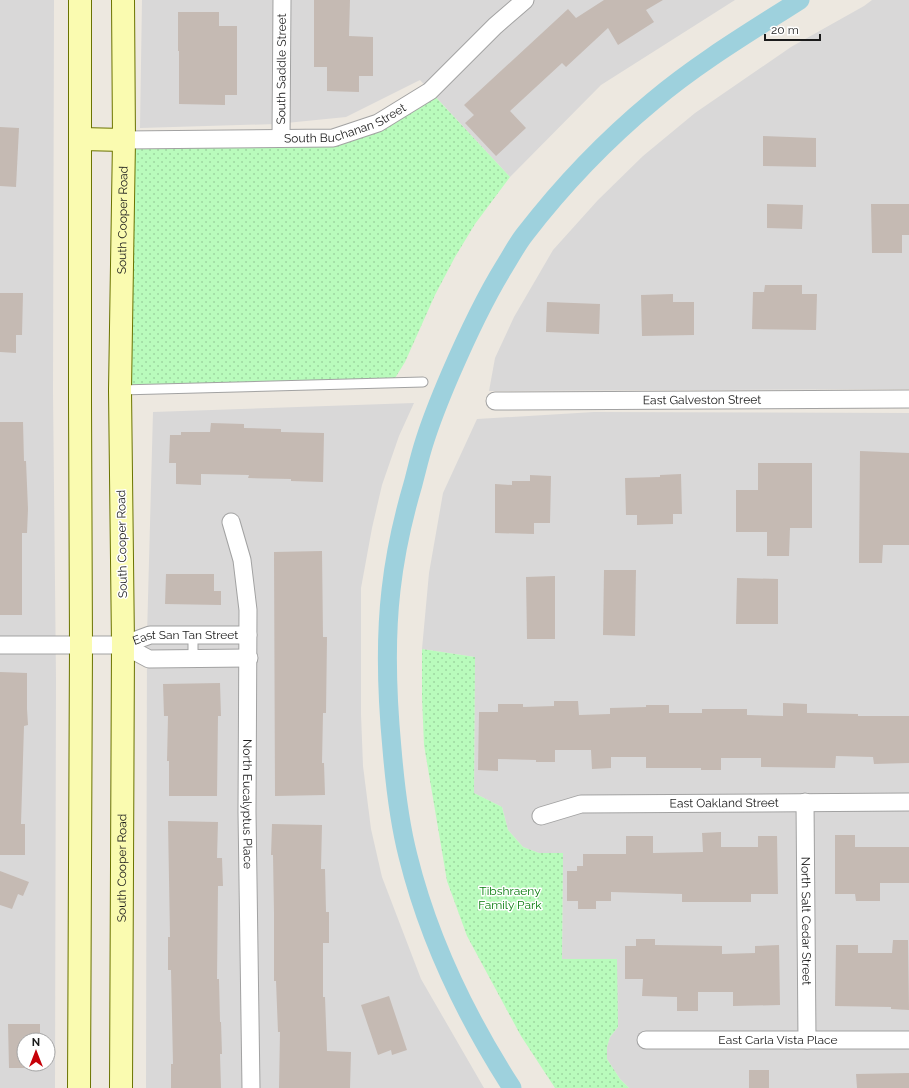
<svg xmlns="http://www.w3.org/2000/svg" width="909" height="1088" font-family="Raleway,sans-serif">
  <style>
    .residential { fill: #d9d8d8; fill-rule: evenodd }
    .park { fill: url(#park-dots) }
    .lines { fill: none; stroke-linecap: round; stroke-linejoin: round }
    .canal { stroke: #9ed1dd; stroke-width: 19 }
    .building { fill: #c5bab3 }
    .service-casing { stroke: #a2a2a2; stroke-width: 11 }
    .minor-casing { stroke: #a2a2a2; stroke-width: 19 }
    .secondary-casing { stroke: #6b7301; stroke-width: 24 }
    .service { stroke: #fff; stroke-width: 9 }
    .minor { stroke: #fff; stroke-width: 17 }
    .secondary { stroke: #fafbb0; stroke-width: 22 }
    .labels { text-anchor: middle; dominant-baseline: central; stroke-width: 3; stroke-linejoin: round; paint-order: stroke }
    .street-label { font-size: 12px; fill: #1b1b1b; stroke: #fff }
    .park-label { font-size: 12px; fill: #077b0c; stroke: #fff }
  </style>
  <defs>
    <pattern id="park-dots" width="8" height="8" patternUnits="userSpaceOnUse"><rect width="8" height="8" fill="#b9fbbc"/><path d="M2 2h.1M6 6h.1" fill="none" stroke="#9ed7a1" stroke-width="1.8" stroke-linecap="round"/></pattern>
  </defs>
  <rect width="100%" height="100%" fill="#ede8e0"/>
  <g class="residential">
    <path d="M0 0H54L53 393 56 679 55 1088H0ZM24 1040H48V1064H24Z"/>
    <path d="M142 0H735L601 85 510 177 420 80 346 117 276 124 140 128Z"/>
    <path d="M872 0H909V389L489 391 495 358 514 317 553 250 598 200 643 156 695 113 791 47 864 6Z"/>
    <path d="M414 403 399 436 382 485 372 528 361 588V714L363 766 371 829 382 877 421 979 484 1088H146L147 636 153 412Z"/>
    <path d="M594 412 909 413V1088H629L620 1079 607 1059V1047L610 1037 618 1027 562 959 563 853H539L523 847 508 830 502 807 474 793 475 657 422 649 429 573 443 493 477 419Z"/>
  </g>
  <g class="park">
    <path d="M430 91 510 177 475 224 455 257 435 295 405 362 392 383 120 390 124 140 333 138Z"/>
    <path d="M422 649 475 657 474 793 502 807 508 830 523 847 539 853H563L562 959H617L618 1027 610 1037 607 1047V1059L620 1079 629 1088H555L521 1036 467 936 447 881 424 745 422 697Z"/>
  </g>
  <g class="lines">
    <path class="canal" d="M512 1088C467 1018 428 937 408 856 399 821 395 785 392 749 387 696 385 642 391 590 395 554 403 518 413 484 417 469 420 455 425 440 432 418 441 396 450 375 466 338 483 301 504 267 511 256 517 244 525 234 562 186 606 140 653 101 698 63 750 32 800 0"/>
  </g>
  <g class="building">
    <path d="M314 0H350L349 36 373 37V76H359V92L327 91V67H314Z"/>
    <path d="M604 0H663L646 10 654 22 618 45 608 28 566 67 562 63 510 111 526 128 496 156 465 123 474 115 464 105 568 9 576 18Z"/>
    <path d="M178 12H219V26H237V95H225V105L179 104V51H178Z"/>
    <path d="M0 127 19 128 16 187 0 186Z"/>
    <path d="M763 136 816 138V167L763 166Z"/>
    <path d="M767 204 803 205 802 229 767 228Z"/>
    <path d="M871 204H909V235H902V253H872Z"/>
    <path d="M765 285H802V294H817L816 330 752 329 753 292H764Z"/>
    <path d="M0 293H23L22 335H16V353L0 352Z"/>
    <path d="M673 294V302H694V335L642 336 641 295Z"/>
    <path d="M547 302 600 304 599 334 546 332Z"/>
    <path d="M0 422H23L24 461H26L28 509 27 533H22V615H0Z"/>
    <path d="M211 423 244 424V428L281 429V432L324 433 323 482 291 481V479L248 478 249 475 201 474V485L176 484V463H169L170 435H181V432H210Z"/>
    <path d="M860 451 909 453V545H883L882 563H859Z"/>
    <path d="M758 463H812V528H790L789 556H767V532H736V490H758Z"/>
    <path d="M681 474 682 514H673V524L637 525V515H626L625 478 660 477V475Z"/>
    <path d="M530 475 551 476 550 523H534V534L495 533V484L512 485V481H530Z"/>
    <path d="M322 551 323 637H327L326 713H323L322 763H324L325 795 275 796 274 552Z"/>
    <path d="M604 570H636L635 636 603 635Z"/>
    <path d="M166 574H214V591H221V605L165 604Z"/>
    <path d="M555 576V639H527L526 577Z"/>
    <path d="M737 578 778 579V624H736Z"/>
    <path d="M0 672 27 673V709L28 725 24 726 21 824H25V855H0Z"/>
    <path d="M220 683 221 716H218L217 796H169V761H167L168 716H164L163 684Z"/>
    <path d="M554 701H578L579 715 610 714V708L646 707V705H669V713H702V709H747V715L783 716V703L807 704V713L858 714V716H909V763L874 764 873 757 836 756 835 768 761 767V758H721V770H701V768H646V757H611V768L592 769 591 750H555V762H536V760L498 759V771L478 770 479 712H498V704H523V707L554 706Z"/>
    <path d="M168 821 218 822 217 858H222L223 886H218L217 979H219L220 1022H221L222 1054H220L221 1088H171V1064H173L171 970H168V937H170Z"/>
    <path d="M272 824 322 825 321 869H325L326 912H329V943H323V997H325L327 1051 351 1052 350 1088H279L280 1032H278L276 981H274V913L273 855H271Z"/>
    <path d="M721 832V847H758V836H777L778 894H751V902H682V894L611 892V901H596V909H578V901H567V871H577V866H583V854H626V836H653V853L703 852 702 833Z"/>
    <path d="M835 835H855V847H909V883H880V901H856L855 894H835Z"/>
    <path d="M0 871 29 882 23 896 18 894 12 909 0 905Z"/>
    <path d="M636 939H655V945L722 946V954L755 953V946L779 945 780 1005 733 1006V992H698V1011H677V997L642 996 643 979H625V946H636Z"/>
    <path d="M893 940H908L909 1010 891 1009V1007L835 1006 836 945H858V953H892Z"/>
    <path d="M389 996 407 1050 392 1055 391 1050 378 1055 361 1005Z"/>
    <path d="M8 1024H40V1040H24V1064H28V1068H9Z"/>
    <rect x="749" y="1070" width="20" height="18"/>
    <path d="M909 1073V1088H857L856 1074Z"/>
  </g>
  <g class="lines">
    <g class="service-casing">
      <g id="service">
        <path d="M120 390 423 382"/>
        <path d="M193 636V658"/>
      </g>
    </g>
    <g class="minor-casing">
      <g id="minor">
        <path id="s1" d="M281 138 282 0"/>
        <path id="s2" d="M124 140 333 138 378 123 430 91 495 26 525 0"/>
        <path id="s3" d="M495 401 909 399"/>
        <path id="s4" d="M231 522 242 560 248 610 247 812 251 1088"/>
        <path id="s5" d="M0 645H123L150 635H248"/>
        <path d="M123 645 149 659 249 658"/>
        <path id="s6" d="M805 802 807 1040"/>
        <path id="s7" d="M541 816 581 804 909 802"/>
        <path id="s8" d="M646 1040H909"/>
      </g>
    </g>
    <g class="secondary-casing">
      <g id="secondary">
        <path d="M81 139 124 140"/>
        <path d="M79 1088 81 646 80 400V0"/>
        <path id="s9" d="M121 1088 123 645 120 390 124 140 123 0"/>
      </g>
    </g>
    <use href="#service" class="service"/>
    <use href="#minor" class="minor"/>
    <use href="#secondary" class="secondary"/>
  </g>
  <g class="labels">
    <g class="street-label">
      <text stroke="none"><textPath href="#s1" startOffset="69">South Saddle Street</textPath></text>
      <text stroke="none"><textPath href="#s2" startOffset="224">South Buchanan Street</textPath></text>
      <text stroke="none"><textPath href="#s9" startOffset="868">South Cooper Road</textPath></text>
      <text stroke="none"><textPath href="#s3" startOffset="207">East Galveston Street</textPath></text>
      <text transform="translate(122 544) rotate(-91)">South Cooper Road</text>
      <text stroke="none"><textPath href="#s5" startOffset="187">East San Tan Street</textPath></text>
      <text stroke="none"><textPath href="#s7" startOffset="185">East Oakland Street</textPath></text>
      <text stroke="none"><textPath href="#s4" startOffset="284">North Eucalyptus Place</textPath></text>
      <text stroke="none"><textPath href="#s9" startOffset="220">South Cooper Road</textPath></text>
      <text stroke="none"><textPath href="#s6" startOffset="119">North Salt Cedar Street</textPath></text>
      <text stroke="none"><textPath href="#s8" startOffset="132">East Carla Vista Place</textPath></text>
    </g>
    <g class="park-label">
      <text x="510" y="891">Tibshraeny<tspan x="510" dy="14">Family Park</tspan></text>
    </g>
  </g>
  <g transform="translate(36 1052)"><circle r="19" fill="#ffffff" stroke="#a4a4a4"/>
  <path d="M0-3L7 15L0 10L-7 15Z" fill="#c60008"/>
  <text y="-6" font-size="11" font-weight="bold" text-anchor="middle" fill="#1b1b1b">N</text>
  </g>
  <path d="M765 34v6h55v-6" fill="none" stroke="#1b1b1b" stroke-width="2"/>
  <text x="771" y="34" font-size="12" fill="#1b1b1b" stroke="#ffffff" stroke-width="3" paint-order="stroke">20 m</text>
</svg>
